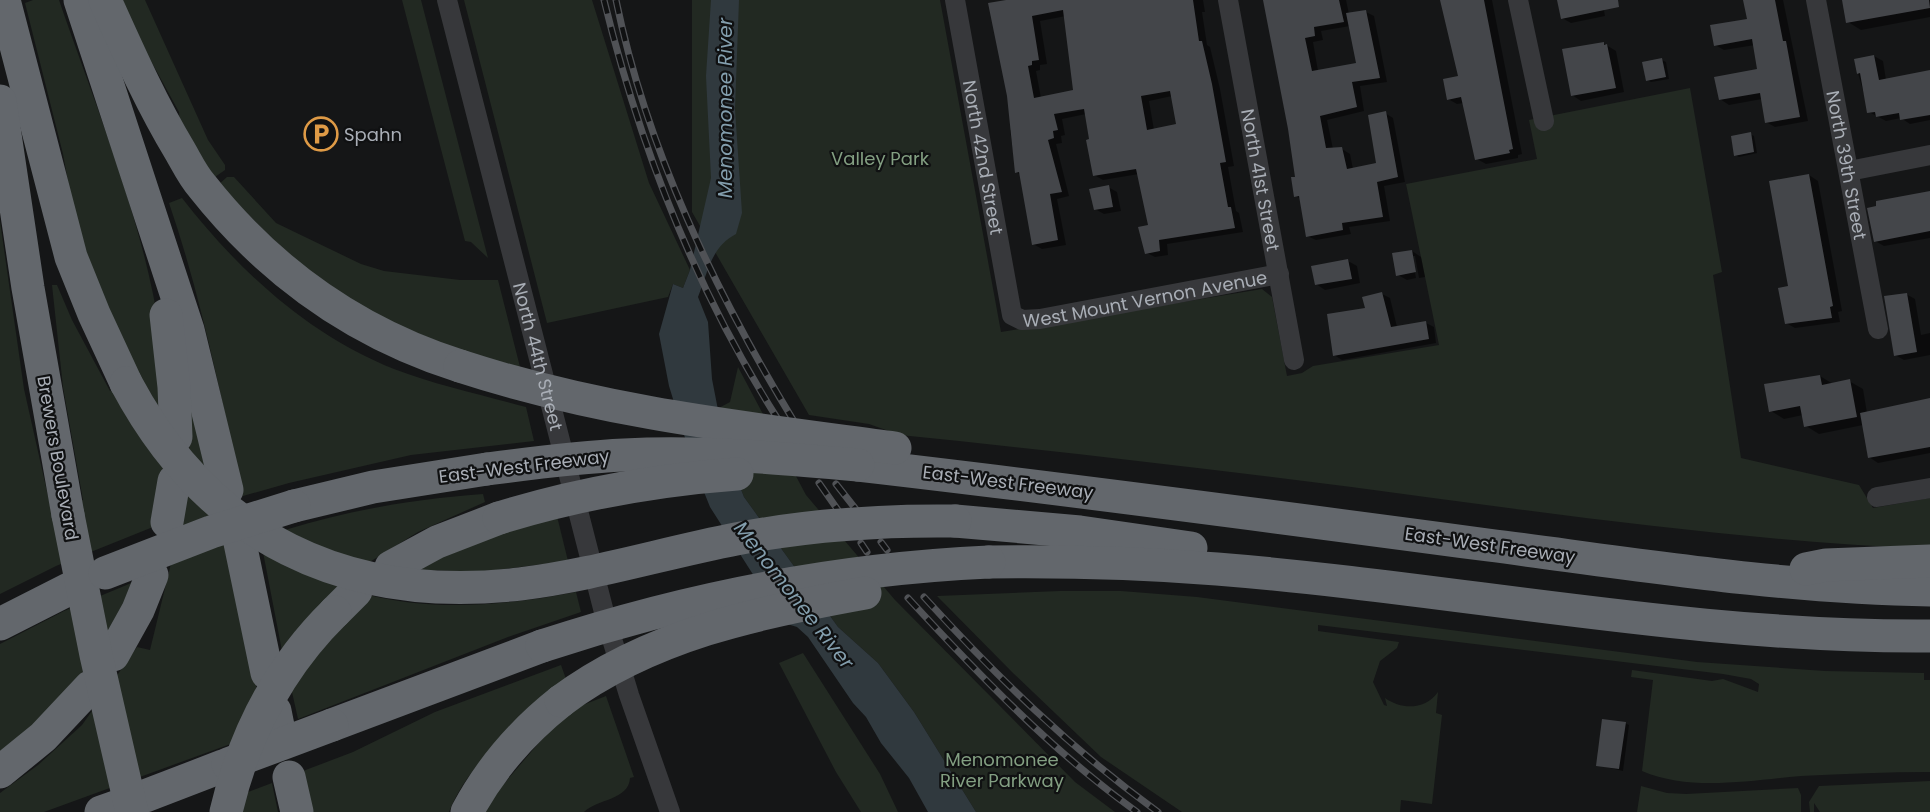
<svg xmlns="http://www.w3.org/2000/svg" width="1930" height="812" font-family="Poppins,sans-serif">
  <style>
    .green { fill: #222922 }
    .water { fill: #30393e }
    .shadow { fill: #0007; fill-rule: evenodd }
    .building { fill: #44464a; fill-rule: evenodd }
    .lines { fill: none; stroke-linecap: round; stroke-linejoin: round }
    .minor { stroke: #37383b; stroke-width: 20 }
    .motorway { stroke: #63676c; stroke-width: 33 }
    .rail-casing { stroke: #505256; stroke-width: 7 }
    .rail { stroke: #101112; stroke-width: 4.5; stroke-dasharray: 14; stroke-linecap: butt }
    .motorway-bridge { stroke: #63676c; stroke-width: 33 }
    .labels { text-anchor: middle; dominant-baseline: central; stroke-width: 4.5; stroke-linejoin: round; paint-order: stroke }
    .poi-label { font-size: 18px; fill: #a9aeb6; stroke: #101112; text-anchor: start }
    .park-label { font-size: 18px; fill: #839f82; stroke: #101112 }
    .street-label { font-size: 18px; fill: #a9aeb6; stroke: #101112 }
    .water-label { font-size: 20px; font-style: italic; fill: #839ead; stroke: #101112 }
  </style>
  <rect width="100%" height="100%" fill="#151617"/>
  <g class="green">
    <path d="M33 0H59C116 166 200 349 153 527L56 566 0 594V221L24 389 50 505 83 500 63 387 52 285H57L72 320 110 391 136 374 80 247 63 154 25 3Z"/>
    <path d="M122 0H145L208 140 225 165V170L212 179 181 141 179 112 139 39Z"/>
    <path d="M402 0H421L488 258 471 242 465 241Z"/>
    <path d="M464 0H592L649 183 690 270 683 288 673 284 668 297 547 323Z"/>
    <path d="M692 0H940L1001 332 1262 289 1272 297 1287 376 1302 373 1313 366 1439 345 1406 184 1537 159 1529 120 1690 88 1722 272 1713 275 1741 458 1859 485 1873 508 1930 498V549C1763 542 1598 520 1433 498 1255 474 1078 453 900 435L869 424 809 415 692 212Z"/>
    <path d="M227 177H234L276 223 361 264 384 271 460 280H498L520 367 518 374 334 299 218 185Z"/>
    <path d="M182 198C238 270 308 335 394 369 436 385 482 395 526 407L534 441 411 455 289 483 243 496C221 398 202 299 169 203Z"/>
    <path d="M738 367 806 495 895 600 1075 782 1115 812H976L914 712 878 663 838 627 744 497 726 451 717 409 730 402Z"/>
    <path d="M183 379 210 473 266 731 44 812H0V793L38 765 82 725 137 647 150 650 186 502 190 434Z"/>
    <path d="M483 494 485 502 418 532 368 563 318 546 285 530C350 510 414 499 483 494Z"/>
    <path d="M556 512 568 561 480 572 403 569Z"/>
    <path d="M263 552 300 572 340 587 282 651Z"/>
    <path d="M141 579 80 684 0 759V644L64 611Z"/>
    <path d="M1060 591H1121L1197 597 1697 662 1825 671 1924 673V680H1930V772C1887 772 1844 774 1801 776 1750 780 1691 792 1642 771L1653 680 1631 677 1632 670 1712 681 1723 679 1758 692 1759 684 1751 679 1723 674 1318 625V631L1399 642 1397 648 1380 661 1373 682 1384 705 1387 706 1385 698C1402 710 1425 710 1438 692L1436 713 1442 715 1432 804 1401 800 1400 812H1182L1101 757 1013 673 937 596Z"/>
    <path d="M576 592 581 612 508 637 298 719 290 683 369 595C435 612 510 605 576 592Z"/>
    <path d="M803 653 880 774 898 812H861L836 772 779 663Z"/>
    <path d="M561 665 566 679C525 719 470 758 449 812H313L303 771 353 752 435 712Z"/>
    <path d="M606 696 634 777 630 778C629 800 597 799 584 812H480L565 712Z"/>
    <path d="M1930 781V812H1820L1814 803V812H1810L1809 802 1819 786Z"/>
    <path d="M272 783 278 812H239L243 794Z"/>
    <path d="M1641 786 1667 793 1686 794 1798 788 1801 795V812H1637Z"/>
  </g>
  <path class="water" d="M711 0H739L735 109 742 213 736 234C711 247 708 272 698 297L708 322 712 379 726 451 744 497 838 627 878 663 914 712 976 812H928L909 778 881 743 866 717 853 703 808 637 797 627 784 623 710 507 694 467 669 386 659 334 673 284 683 288 690 270 711 178 706 76Z"/>
  <g class="shadow">
    <path d="M1011 0H1203L1205 12H1202L1207 45 1210 47 1220 89 1234 166 1228 167 1236 211 1239 213 1243 232 1167 244 1168 255 1155 257 1147 253 1149 226 1139 174 1103 180 1094 175 1086 114 1062 119 1065 135 1061 136 1062 143 1056 144 1069 196 1057 199 1066 245 1042 249 1033 244 1021 175 1016 172 1010 130 1013 129ZM1066 16 1075 92 1041 98 1036 71 1040 70V65L1047 64 1040 21ZM1172 96 1178 125 1154 130 1149 101Z"/>
    <path d="M1265 0H1346L1349 14 1366 12 1374 16 1387 82 1360 86 1364 111 1327 120 1333 149H1342L1350 154 1353 169 1377 164 1385 113 1393 118 1405 182 1384 186 1390 221 1349 227 1351 234 1316 240 1307 236 1301 199 1296 196 1297 178ZM1350 26 1358 64 1318 71 1313 42 1323 40 1321 31Z"/>
    <path d="M1442 0H1492L1522 154 1518 155V158L1486 164 1477 159 1464 103 1457 104 1448 99 1460 77Z"/>
    <path d="M1559 0H1602L1605 16 1571 23 1562 18Z"/>
    <path d="M1745 0H1783L1808 121 1775 127 1766 122 1762 99 1729 105 1720 99 1759 70 1755 45 1724 50 1715 45 1748 20Z"/>
    <path d="M1844 0H1930V17L1861 30 1848 22Z"/>
    <path d="M1603 43 1616 51 1624 92 1581 101 1572 95Z"/>
    <path d="M1874 56 1883 61 1886 80 1930 71V120L1910 124 1901 118 1886 121 1869 112 1858 73Z"/>
    <path d="M1662 60 1666 62 1669 79 1651 82 1647 80Z"/>
    <path d="M1750 134 1754 136 1757 153 1739 157 1735 155Z"/>
    <path d="M1809 175 1818 181 1842 311 1838 312 1840 322 1795 328 1786 323Z"/>
    <path d="M1108 187 1117 192 1121 211 1104 214 1095 209Z"/>
    <path d="M1930 193V238L1884 246 1875 241Z"/>
    <path d="M1412 251 1421 257 1425 277 1419 278 1415 256H1412L1416 278 1407 280 1398 275Z"/>
    <path d="M1348 261 1357 266 1360 283 1325 290 1316 284Z"/>
    <path d="M1382 294 1390 298 1397 327 1426 323 1434 327 1436 343 1342 360 1334 355 1367 309Z"/>
    <path d="M1906 294 1915 299 1921 335 1930 333V355L1904 360 1895 355Z"/>
    <path d="M1820 376 1833 384 1849 381 1863 389 1867 413 1930 399V453L1878 463 1869 457 1863 425 1819 434 1806 426 1803 415 1784 419 1771 411Z"/>
    <path d="M1625 723 1629 725 1623 771 1597 765Z"/>
  </g>
  <g class="building">
    <path d="M1006 0H1193L1199 41H1202L1212 84 1226 162 1220 163 1228 207H1231L1235 228 1159 240 1160 251 1145 254 1138 227 1148 225 1136 169 1093 176 1086 140 1089 139 1084 109 1054 114 1058 130 1053 131 1054 138 1048 140 1062 192 1050 194 1058 240 1032 245 1019 172 1015 173 1007 96 988 3ZM1063 10 1073 90 1034 98 1028 66 1032 65V61L1039 60 1032 16ZM1170 91 1176 124 1147 130 1141 96Z"/>
    <path d="M1263 0H1339L1344 22 1314 27 1315 36 1305 38 1312 71 1356 63 1346 13 1366 10 1380 78 1352 82 1357 107 1320 116 1326 148 1342 147 1347 169 1376 163 1368 115 1386 111 1398 177 1377 182 1383 217 1342 223 1343 230 1306 237 1299 196 1294 197 1291 177H1295L1288 129Z"/>
    <path d="M1440 0H1484L1513 149 1509 150 1510 153 1475 160 1461 97 1447 100 1443 79 1458 76Z"/>
    <path d="M1557 0H1618L1619 7 1561 19Z"/>
    <path d="M1743 0H1775L1783 41H1786L1800 117 1765 123 1760 93 1719 100 1714 77 1757 69 1752 39 1714 46 1710 25 1747 19Z"/>
    <path d="M1842 0H1929L1930 8 1846 23Z"/>
    <path d="M1604 42V45L1607 44 1616 88 1571 96 1562 49Z"/>
    <path d="M1874 55 1879 80 1930 70V115L1900 120 1899 113 1876 117 1875 112 1867 113 1860 73 1857 74 1854 59Z"/>
    <path d="M1662 58 1666 77 1646 81 1642 62Z"/>
    <path d="M1751 132 1754 152 1734 156 1731 136Z"/>
    <path d="M1809 174 1833 306 1830 307 1832 318 1785 324 1778 288 1788 286 1769 181Z"/>
    <path d="M1109 185 1113 207 1094 210 1089 189Z"/>
    <path d="M1930 191V231L1874 242 1867 208 1876 206V201Z"/>
    <path d="M1412 250 1416 272 1396 276 1392 253Z"/>
    <path d="M1348 259 1352 279 1315 285 1311 266Z"/>
    <path d="M1382 292 1391 327 1426 321 1429 339 1333 356 1327 314 1365 308 1362 297Z"/>
    <path d="M1907 293 1917 352 1894 356 1884 296Z"/>
    <path d="M1820 375 1822 385 1850 379 1857 417 1804 427 1800 406 1769 412 1764 384Z"/>
    <path d="M1930 398V447L1868 458 1860 413Z"/>
    <path d="M1602 719 1626 722 1619 769 1596 766Z"/>
  </g>
  <g class="lines">
    <g class="minor">
      <path id="s1" d="M447 0 605 616 629 695 670 812"/>
      <path id="s2" d="M955 0 1012 315 1022 320 1040 319 1279 274"/>
      <path id="s3" d="M1228 0 1294 360"/>
      <path d="M1518 0 1544 121"/>
      <path id="s4" d="M1816 0 1878 329"/>
      <path d="M1849 171 1930 155"/>
      <path d="M1877 497 1930 488"/>
    </g>
    <g class="motorway">
      <path d="M4 0 71 257 94 314 126 383"/>
      <path d="M80 0 188 330 227 490"/>
      <path d="M105 0C128 51 151 103 180 151 187 163 193 176 202 186 270 272 356 333 460 366"/>
      <path d="M0 101 28 288 68 515"/>
      <path d="M166 315 174 387 176 437"/>
      <path d="M858 465C1068 489 1278 517 1488 545 1635 564 1782 588 1930 590"/>
      <path d="M294 506 373 487 487 469"/>
      <path d="M955 521 1080 532 1191 548"/>
      <path d="M167 522 174 481"/>
      <path d="M240 543 267 673"/>
      <path d="M989 562C1065 561 1141 563 1217 569 1455 588 1690 638 1930 636"/>
      <path d="M391 567 437 542 499 518"/>
      <path d="M1806 569 1826 565 1930 561"/>
      <path d="M335 612 356 591"/>
      <path d="M0 624 69 589"/>
      <path d="M113 655 138 610 152 575"/>
      <path d="M275 711 278 726"/>
      <path d="M332 725 542 646"/>
      <path d="M0 772 43 737 90 687"/>
      <path d="M289 777 297 812"/>
      <path d="M145 796 223 766"/>
      <path d="M101 812 118 806"/>
      <path d="M467 812C490 769 523 731 561 701"/>
    </g>
    <g class="rail-casing">
      <g id="rail">
        <path d="M604 0C640 148 697 292 779 421"/>
        <path d="M616 0C647 151 716 293 795 423"/>
        <path d="M819 483 840 513"/>
        <path d="M836 484 858 512"/>
        <path d="M881 542 887 550"/>
        <path d="M861 543 867 552"/>
        <path d="M924 597C996 676 1071 749 1158 812"/>
        <path d="M908 598C979 675 1052 751 1137 812"/>
      </g>
    </g>
    <use href="#rail" class="rail"/>
    <g class="motorway-bridge">
      <path d="M460 366C604 413 746 428 895 448"/>
      <path d="M126 383C209 539 346 604 520 584 593 575 664 553 736 539 808 525 882 520 955 521"/>
      <path d="M487 469C532 463 578 457 624 455 702 451 780 458 858 465"/>
      <path d="M68 515 96 655 132 812"/>
      <path d="M499 518C577 494 655 480 737 474"/>
      <path d="M105 573 211 532 294 506"/>
      <path d="M542 646C688 598 835 569 989 562"/>
      <path d="M561 701C649 635 759 612 865 593"/>
      <path d="M228 764 332 725"/>
      <path d="M226 812C244 735 278 668 335 612"/>
    </g>
  </g>
  <defs>
    <g id="parking-ring" transform="scale(1.725)"><circle r="9.5" fill="#101112" stroke="#de9a46" stroke-width="1.5"/><path d="M-3.5-5.5H1a3.5 3.5 0 0 1 0 7H-1V5.5H-3.5ZM-1-3.4V-.6H.8a1.4 1.4 0 0 0 0-2.8Z" fill="#de9a46"/></g>
  </defs>
  <g fill-rule="evenodd">
    <use href="#parking-ring" x="321" y="134"/>
  </g>
  <g class="labels">
    <g class="poi-label">
      <text x="344" y="134">Spahn</text>
    </g>
    <g class="park-label">
      <text x="880" y="158">Valley Park</text>
      <text x="1002" y="759">Menomonee<tspan x="1002" dy="21">River Parkway</tspan></text>
    </g>
    <g class="street-label">
      <text stroke="none"><textPath href="#s2" startOffset="160">North 42nd Street</textPath></text>
      <text stroke="none"><textPath href="#s4" startOffset="168">North 39th Street</textPath></text>
      <text stroke="none"><textPath href="#s3" startOffset="183">North 41st Street</textPath></text>
      <text stroke="none"><textPath href="#s2" startOffset="456">West Mount Vernon Avenue</textPath></text>
      <text stroke="none"><textPath href="#s1" startOffset="368">North 44th Street</textPath></text>
      <text transform="translate(58 458) rotate(80)">Brewers Boulevard</text>
      <text transform="translate(524 466) rotate(-7)">East-West Freeway</text>
      <text transform="translate(1008 482) rotate(7)">East-West Freeway</text>
      <text transform="translate(1490 545) rotate(8)">East-West Freeway</text>
    </g>
    <g class="water-label">
      <text transform="translate(725 108) rotate(-90)">Menomonee River</text>
      <text transform="translate(794 595) rotate(52)">Menomonee River</text>
    </g>
  </g>
</svg>
